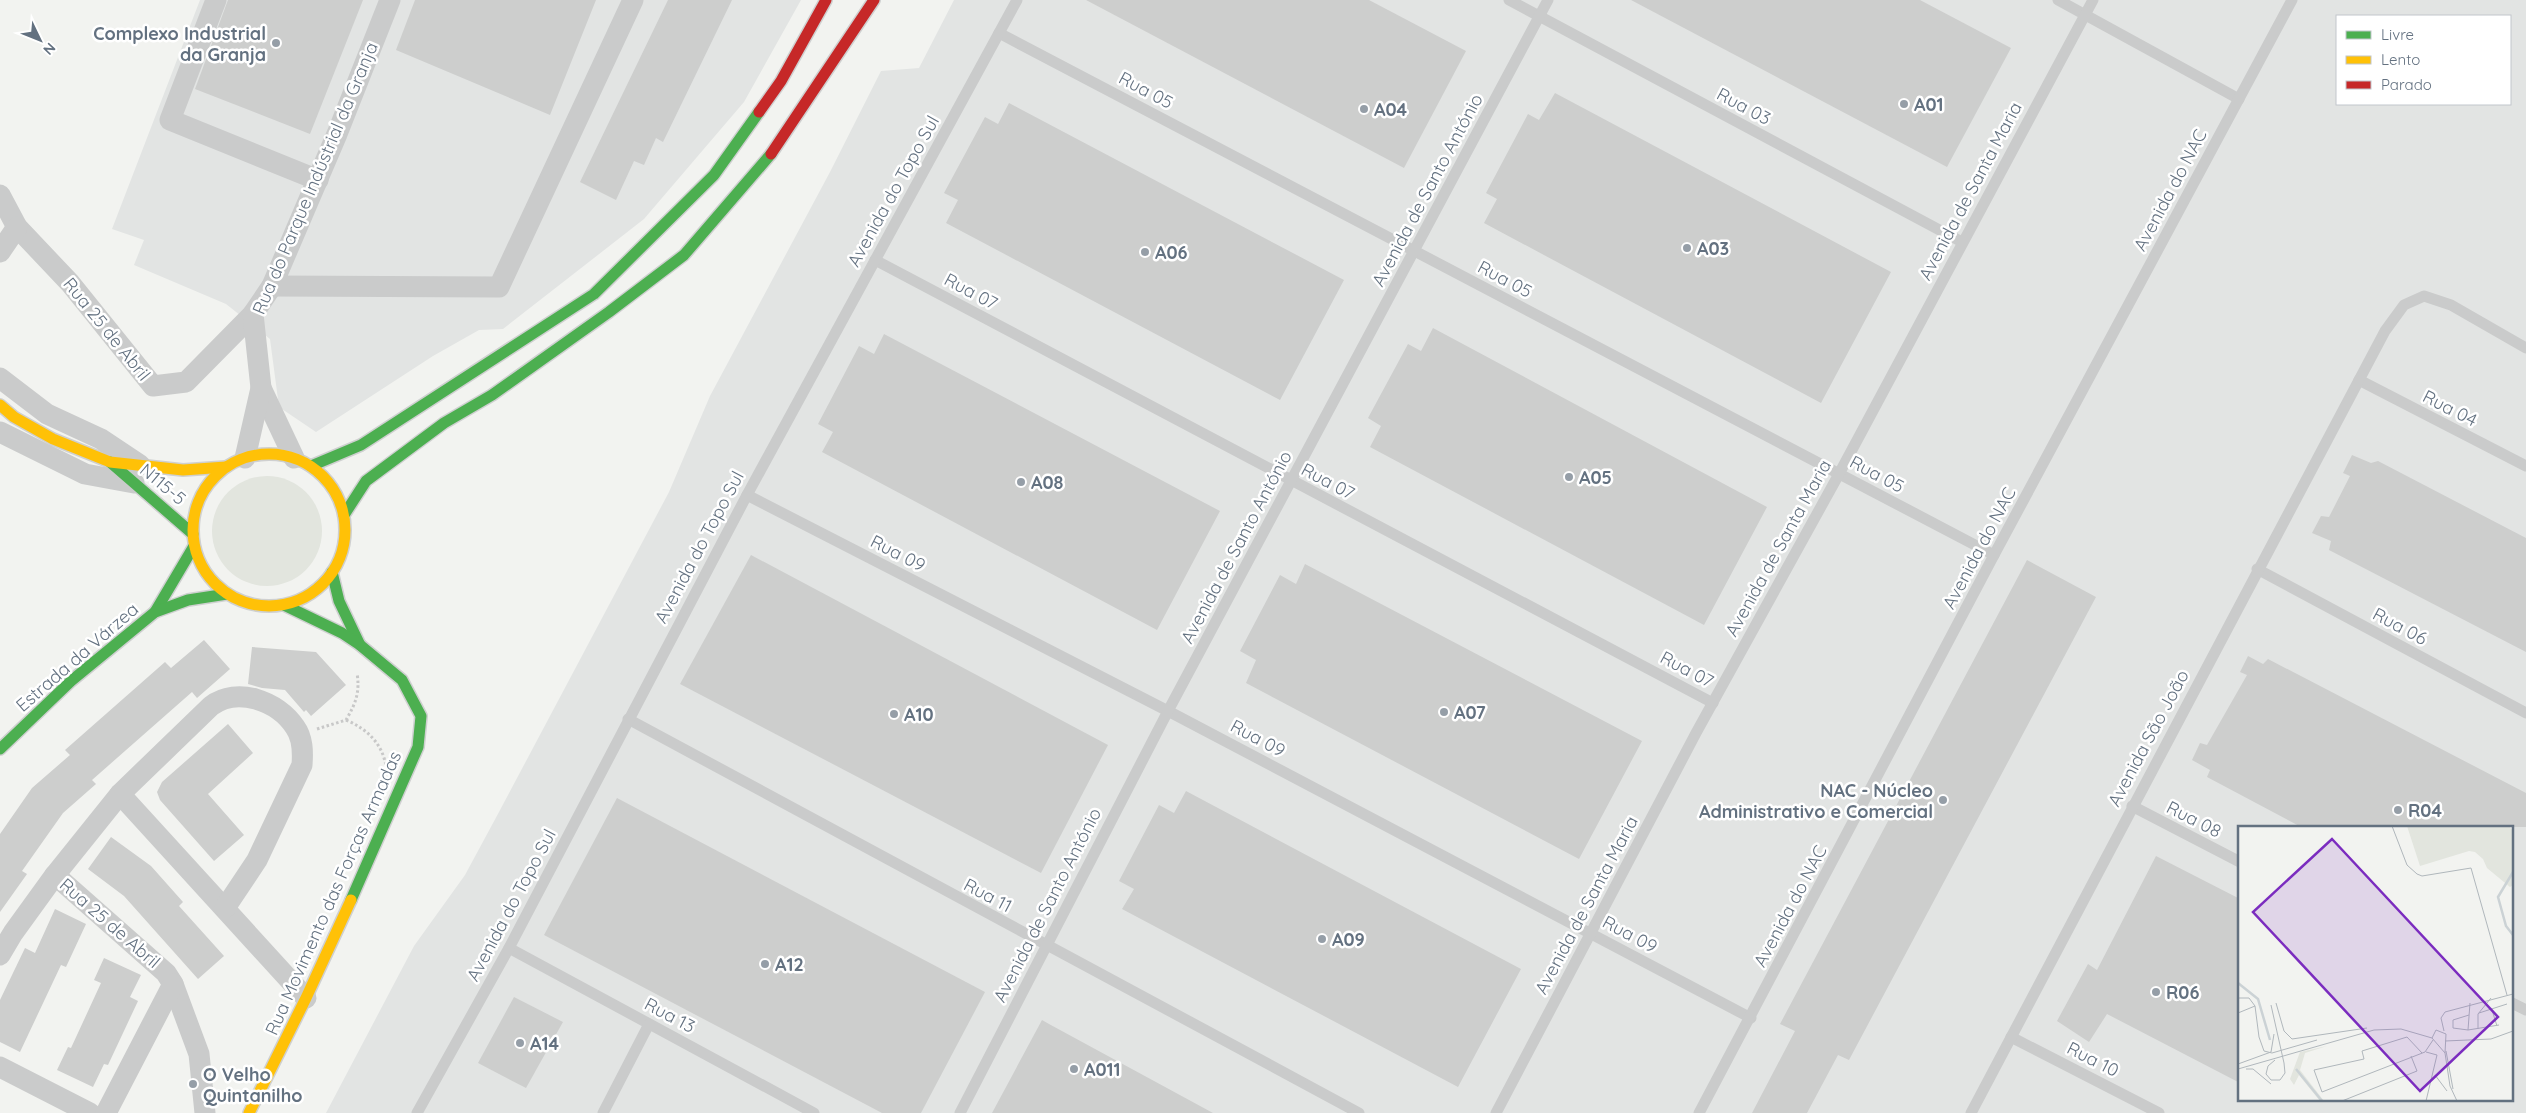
<svg xmlns="http://www.w3.org/2000/svg" width="2526" height="1113" font-family="Quicksand,sans-serif">
  <style>
    .built { fill: #e2e4e3; fill-rule: evenodd }
    .green { fill: #e2e5de }
    .building { fill: #cdcecd }
    .lines { fill: none; stroke-linecap: round; stroke-linejoin: round }
    .fast-casing { stroke: #cfd0d0; stroke-width: 14 }
    .slow-casing { stroke: #cfd0d0; stroke-width: 14 }
    .jam-casing { stroke: #cfd0d0; stroke-width: 14 }
    .path { stroke: #c8c8c8; stroke-width: 3; stroke-dasharray: 2.5 2.5; stroke-linecap: butt }
    .lane { stroke: #cacbcb; stroke-width: 11 }
    .street { stroke: #cacbcb; stroke-width: 21 }
    .fast { stroke: #4caf50; stroke-width: 11 }
    .slow { stroke: #ffc107; stroke-width: 11 }
    .jam { stroke: #c62828; stroke-width: 11 }
    .poi-dot { fill: #959ea7; stroke: #fff; stroke-width: 2 }
    .labels { text-anchor: middle; dominant-baseline: central; stroke-width: 5; stroke-linejoin: round; paint-order: stroke }
    .poi-label { font-size: 18px; font-weight: bold; fill: #637180; stroke: #fff; text-anchor: start }
    .street-label { font-size: 18px; fill: #637180; stroke: #fff }
    .inset-river { fill: none; stroke: #cbd2d5; stroke-width: 2.5 }
    .inset-road { fill: none; stroke: #b0b7bc; stroke-width: 1 }
    .view { fill: #7b2cbf; fill-opacity: 0.15; stroke: #7b2cbf; stroke-width: 2.5 }
    .inset-edge { fill: none; stroke: #637180; stroke-width: 2.5 }
  </style>
  <rect width="100%" height="100%" fill="#f2f3f0"/>
  <g class="built">
    <path d="M200 0H801L744 102 644 219 503 329 479 330 433 356 316 432 279 407 270 339 226 304 134 265 144 240 112 229Z"/>
    <path d="M954 0H2526V1113H326L414 946 465 875 499 812 669 492 710 396 830 172 881 71 919 68ZM2337 16H2510V104H2337ZM2240 827H2512V1099H2240Z"/>
  </g>
  <circle class="green" cx="267" cy="531" r="55"/>
  <g class="building">
    <path d="M228 0H363L310 134 195 89Z"/>
    <path d="M415 0H596L550 115 396 50Z"/>
    <path d="M668 0H732L663 142 656 138 644 165 634 161 616 200 580 182Z"/>
    <path d="M1086 0H1369L1466 51 1404 168Z"/>
    <path d="M1631 0H1920L2011 48 1947 167Z"/>
    <path d="M1555 93 1891 272 1821 403 1484 223 1497 199 1486 193 1528 114 1539 120Z"/>
    <path d="M1009 103 1344 280 1280 400 946 223 958 200 944 193 985 117 998 124Z"/>
    <path d="M1433 328 1767 507 1704 625 1370 447 1381 426 1368 418 1408 344 1421 351Z"/>
    <path d="M884 334 1220 511 1157 630 822 452 833 432 818 424 859 346 874 354Z"/>
    <path d="M2352 455 2371 463 2378 461 2526 538V652L2329 550 2331 541 2312 533 2321 516 2329 517 2350 476 2343 473Z"/>
    <path d="M751 555 1108 745 1041 873 680 684Z"/>
    <path d="M2027 560 2096 597 1849 1060 1838 1055 1807 1113H1752L1795 1031 1780 1024Z"/>
    <path d="M1305 564 1642 741 1579 859 1246 683 1256 660 1240 651 1280 575 1296 584Z"/>
    <path d="M204 640 230 669 197 698 192 692 92 780 96 784 63 813 22 871 27 874 0 912V834L32 788 70 755 65 750 165 662 171 668Z"/>
    <path d="M252 647 316 652 346 685 311 716 306 710 304 712 285 690 262 688 248 684Z"/>
    <path d="M2248 656 2263 664 2268 659 2526 793V827H2301L2207 777 2210 770 2192 760 2200 743 2207 745 2247 675 2240 672Z"/>
    <path d="M228 724 253 753 208 794 244 835 214 861 160 800 157 792 162 782Z"/>
    <path d="M1186 791 1521 969 1458 1087 1122 909 1134 889 1119 881 1159 805 1174 813Z"/>
    <path d="M617 798 985 992 921 1113H882L544 935Z"/>
    <path d="M111 837 151 866 183 902 179 906 224 956 198 979 124 896 88 869Z"/>
    <path d="M2156 856 2240 899V1083L2107 1014 2089 1042 2057 1021 2088 964 2097 970Z"/>
    <path d="M55 909 86 924 66 967 61 965 20 1052 0 1042V1000L25 948 35 953Z"/>
    <path d="M104 958 141 975 130 997 138 1001 108 1065 104 1064 93 1087 57 1070 68 1047 71 1048 101 983 94 980Z"/>
    <path d="M514 997 563 1022 526 1088 478 1063Z"/>
    <path d="M1042 1020 1049 1024 1213 1113H992Z"/>
  </g>
  <g class="lines">
    <g class="fast-casing">
      <g id="fast">
        <path d="M110 462 193 534"/>
        <path d="M311 466 361 445 594 294 714 175 759 112"/>
        <path d="M344 515 366 481 444 423 492 395 609 312 684 255 771 154"/>
        <path d="M332 572 339 601 360 645"/>
        <path d="M284 605 342 633 360 645 402 680 421 716 418 747 351 900"/>
        <path d="M155 612 194 546"/>
        <path d="M0 749 71 681 155 612 188 600 227 594"/>
      </g>
    </g>
    <g class="slow-casing">
      <g id="slow">
        <path d="M0 405 14 417 53 439 110 462 183 470 226 467"/>
        <circle cx="269" cy="530" r="76"/>
        <path d="M249 1113 306 998 351 900"/>
      </g>
    </g>
    <g class="jam-casing">
      <g id="jam">
        <path d="M759 112 781 81 826 0"/>
        <path d="M771 154 874 0"/>
      </g>
    </g>
    <g class="path">
      <path d="M346 720C367 729 382 743 386 766"/>
      <path d="M317 729 346 720C356 703 360 692 357 673"/>
    </g>
    <g class="lane">
      <path d="M1509 0 1962 242"/>
      <path d="M2058 0 2239 99"/>
      <path d="M999 33 1994 555"/>
      <path d="M875 260 1713 703"/>
      <path d="M2359 380 2526 466"/>
      <path d="M747 495 1168 711 1751 1018"/>
      <path d="M2257 569 2526 713"/>
      <path d="M628 719 1359 1113"/>
      <path d="M2132 806 2240 862"/>
      <path d="M509 948 814 1113"/>
      <path d="M2512 1003 2526 1010"/>
      <path d="M2011 1037 2159 1113"/>
      <path d="M417 1113 509 948 747 495 1017 0"/>
      <path d="M603 1113 649 1024"/>
      <path d="M960 1113 1168 711 1548 0"/>
      <path d="M1496 1113 1696 733 1839 474 2093 0"/>
      <path d="M1699 1113 1994 555 2292 0"/>
      <path d="M1971 1113 2385 331 2404 305 2424 296 2451 305 2526 348"/>
    </g>
    <g class="street">
      <path d="M216 0 170 120 318 180"/>
      <path d="M0 195 17 227 70 283 153 386 186 382 253 314 272 286 337 134 390 0"/>
      <path d="M0 252 17 227"/>
      <path d="M272 286 499 287 633 0"/>
      <path d="M0 378 47 414 101 439 140 465"/>
      <path d="M261 388 294 458"/>
      <path d="M0 432 85 474 134 483"/>
      <path d="M245 458 261 388 253 314"/>
      <path d="M120 794 306 998"/>
      <path d="M55 875 166 973 173 984 199 1054 205 1113"/>
      <path d="M0 955 13 933 55 875 120 794 211 706C237 686 278 701 295 727 303 738 303 752 302 765L257 860 225 908"/>
      <path d="M0 1067 90 1113"/>
      <path d="M106 1113 173 984"/>
    </g>
    <use href="#fast" class="fast"/>
    <use href="#slow" class="slow"/>
    <use href="#jam" class="jam"/>
  </g>
  <g class="poi-dot">
    <circle cx="276" cy="43" r="5"/>
    <circle cx="1904" cy="104" r="5"/>
    <circle cx="1364" cy="109" r="5"/>
    <circle cx="1687" cy="248" r="5"/>
    <circle cx="1145" cy="252" r="5"/>
    <circle cx="1569" cy="477" r="5"/>
    <circle cx="1021" cy="482" r="5"/>
    <circle cx="1444" cy="712" r="5"/>
    <circle cx="894" cy="714" r="5"/>
    <circle cx="1943" cy="800" r="5"/>
    <circle cx="2398" cy="810" r="5"/>
    <circle cx="1322" cy="939" r="5"/>
    <circle cx="765" cy="964" r="5"/>
    <circle cx="2156" cy="992" r="5"/>
    <circle cx="520" cy="1043" r="5"/>
    <circle cx="1074" cy="1069" r="5"/>
    <circle cx="193" cy="1084" r="5"/>
  </g>
  <g class="labels">
    <g class="poi-label">
      <text x="266" y="33" text-anchor="end">Complexo Industrial<tspan x="266" dy="21">da Granja</tspan></text>
      <text x="1914" y="104">A01</text>
      <text x="1374" y="109">A04</text>
      <text x="1697" y="248">A03</text>
      <text x="1155" y="252">A06</text>
      <text x="1579" y="477">A05</text>
      <text x="1031" y="482">A08</text>
      <text x="1454" y="712">A07</text>
      <text x="904" y="714">A10</text>
      <text x="1933" y="790" text-anchor="end">NAC - Núcleo<tspan x="1933" dy="21">Administrativo e Comercial</tspan></text>
      <text x="2408" y="810">R04</text>
      <text x="1332" y="939">A09</text>
      <text x="775" y="964">A12</text>
      <text x="2166" y="992">R06</text>
      <text x="530" y="1043">A14</text>
      <text x="1084" y="1069">A011</text>
      <text x="203" y="1074">O Velho<tspan x="203" dy="21">Quintanilho</tspan></text>
    </g>
    <g class="street-label">
      <text transform="translate(1146 90) rotate(28)">Rua 05</text>
      <text transform="translate(1744 106) rotate(28)">Rua 03</text>
      <text transform="translate(315 178) rotate(-67)">Rua do Parque Indústrial da Granja</text>
      <text transform="translate(1427 190) rotate(-62)">Avenida de Santo António</text>
      <text transform="translate(2170 190) rotate(-62)">Avenida do NAC</text>
      <text transform="translate(893 191) rotate(-61)">Avenida do Topo Sul</text>
      <text transform="translate(1970 191) rotate(-62)">Avenida de Santa Maria</text>
      <text transform="translate(1505 279) rotate(28)">Rua 05</text>
      <text transform="translate(971 291) rotate(28)">Rua 07</text>
      <text transform="translate(107 329) rotate(51)">Rua 25 de Abril</text>
      <text transform="translate(2450 408) rotate(27)">Rua 04</text>
      <text transform="translate(1877 474) rotate(28)">Rua 05</text>
      <text transform="translate(1328 481) rotate(28)">Rua 07</text>
      <text transform="translate(163 484) rotate(40)">N115-5</text>
      <text transform="translate(699 547) rotate(-62)">Avenida do Topo Sul</text>
      <text transform="translate(1236 547) rotate(-62)">Avenida de Santo António</text>
      <text transform="translate(1778 548) rotate(-61)">Avenida de Santa Maria</text>
      <text transform="translate(1979 548) rotate(-62)">Avenida do NAC</text>
      <text transform="translate(898 553) rotate(27)">Rua 09</text>
      <text transform="translate(2400 626) rotate(28)">Rua 06</text>
      <text transform="translate(77 657) rotate(-41)">Estrada da Várzea</text>
      <text transform="translate(1687 669) rotate(28)">Rua 07</text>
      <text transform="translate(1258 738) rotate(28)">Rua 09</text>
      <text transform="translate(2148 738) rotate(-62)">Avenida São João</text>
      <text transform="translate(2194 819) rotate(27)">Rua 08</text>
      <text transform="translate(333 893) rotate(-66)">Rua Movimento das Forças Armadas</text>
      <text transform="translate(988 895) rotate(28)">Rua 11</text>
      <text transform="translate(511 905) rotate(-62)">Avenida do Topo Sul</text>
      <text transform="translate(1047 905) rotate(-63)">Avenida de Santo António</text>
      <text transform="translate(1586 905) rotate(-62)">Avenida de Santa Maria</text>
      <text transform="translate(1790 906) rotate(-62)">Avenida do NAC</text>
      <text transform="translate(110 923) rotate(41)">Rua 25 de Abril</text>
      <text transform="translate(1630 934) rotate(28)">Rua 09</text>
      <text transform="translate(670 1015) rotate(28)">Rua 13</text>
      <text transform="translate(2093 1059) rotate(27)">Rua 10</text>
    </g>
  </g>
  <g transform="translate(2238 826)">
    <rect width="275" height="275" fill="#f2f3f0"/>
    <path d="M169 0H271L275 5V59L272 61 249 42 245 33 237 26 231 25 182 40ZM89 220 67 227 62 244 86 275H82L61 249 56 259 52 253 62 226Z" fill="#e2e5de"/>
    <path class="inset-river" d="M275 46 260 71 268 100 275 109M0 157 20 173 32 214M58 243 84 275"/>
    <path class="inset-road" d="M154 0 169 39 179 48 184 50 233 42 269 169M0 172H11L17 180 21 211 26 225M38 177 46 205 54 213 129 202M33 179 46 237 47 247 42 254H33L28 248 30 240 37 234M254 184 259 200M0 187 17 180M241 187 269 178M231 189 215 194V202L230 204 261 199M240 203V188L253 172M230 204 232 177M206 205 203 192 207 186 275 168M207 215 253 213 275 205M26 225 34 227 79 214M208 225 215 263M188 226 199 229 188 275M184 227 169 211 124 225 126 233 76 244 84 266 187 226 195 214M207 227 208 208 198 204 194 212 207 227 212 260 219 275M0 238 33 226 36 208M0 243 136 204 163 203 194 212M8 243H15L33 258M197 249 209 265M104 275 179 245 173 230"/>
    <path class="view" d="M94 13 260 191 182 265 15 86Z"/>
    <rect width="275" height="275" class="inset-edge"/>
  </g>
  <rect x="2336" y="15" width="175" height="90" fill="#ffffff" stroke="#c1c6cc"/>
  <rect x="2346" y="31" width="25" height="8" fill="#4caf50" stroke="#c1c6cc"/>
  <text x="2381" y="40" font-size="15" fill="#637180">Livre</text>
  <rect x="2346" y="56" width="25" height="8" fill="#ffc107" stroke="#c1c6cc"/>
  <text x="2381" y="65" font-size="15" fill="#637180">Lento</text>
  <rect x="2346" y="81" width="25" height="8" fill="#c62828" stroke="#c1c6cc"/>
  <text x="2381" y="90" font-size="15" fill="#637180">Parado</text>
  <g transform="translate(40 40) rotate(133)" stroke="#ffffff" stroke-width="4" paint-order="stroke">
  <path d="M0-4L9 19L0 12L-9 19Z" fill="#637180"/>
  <text y="-8" font-size="14" font-weight="bold" text-anchor="middle" fill="#637180">N</text>
  </g>
</svg>
